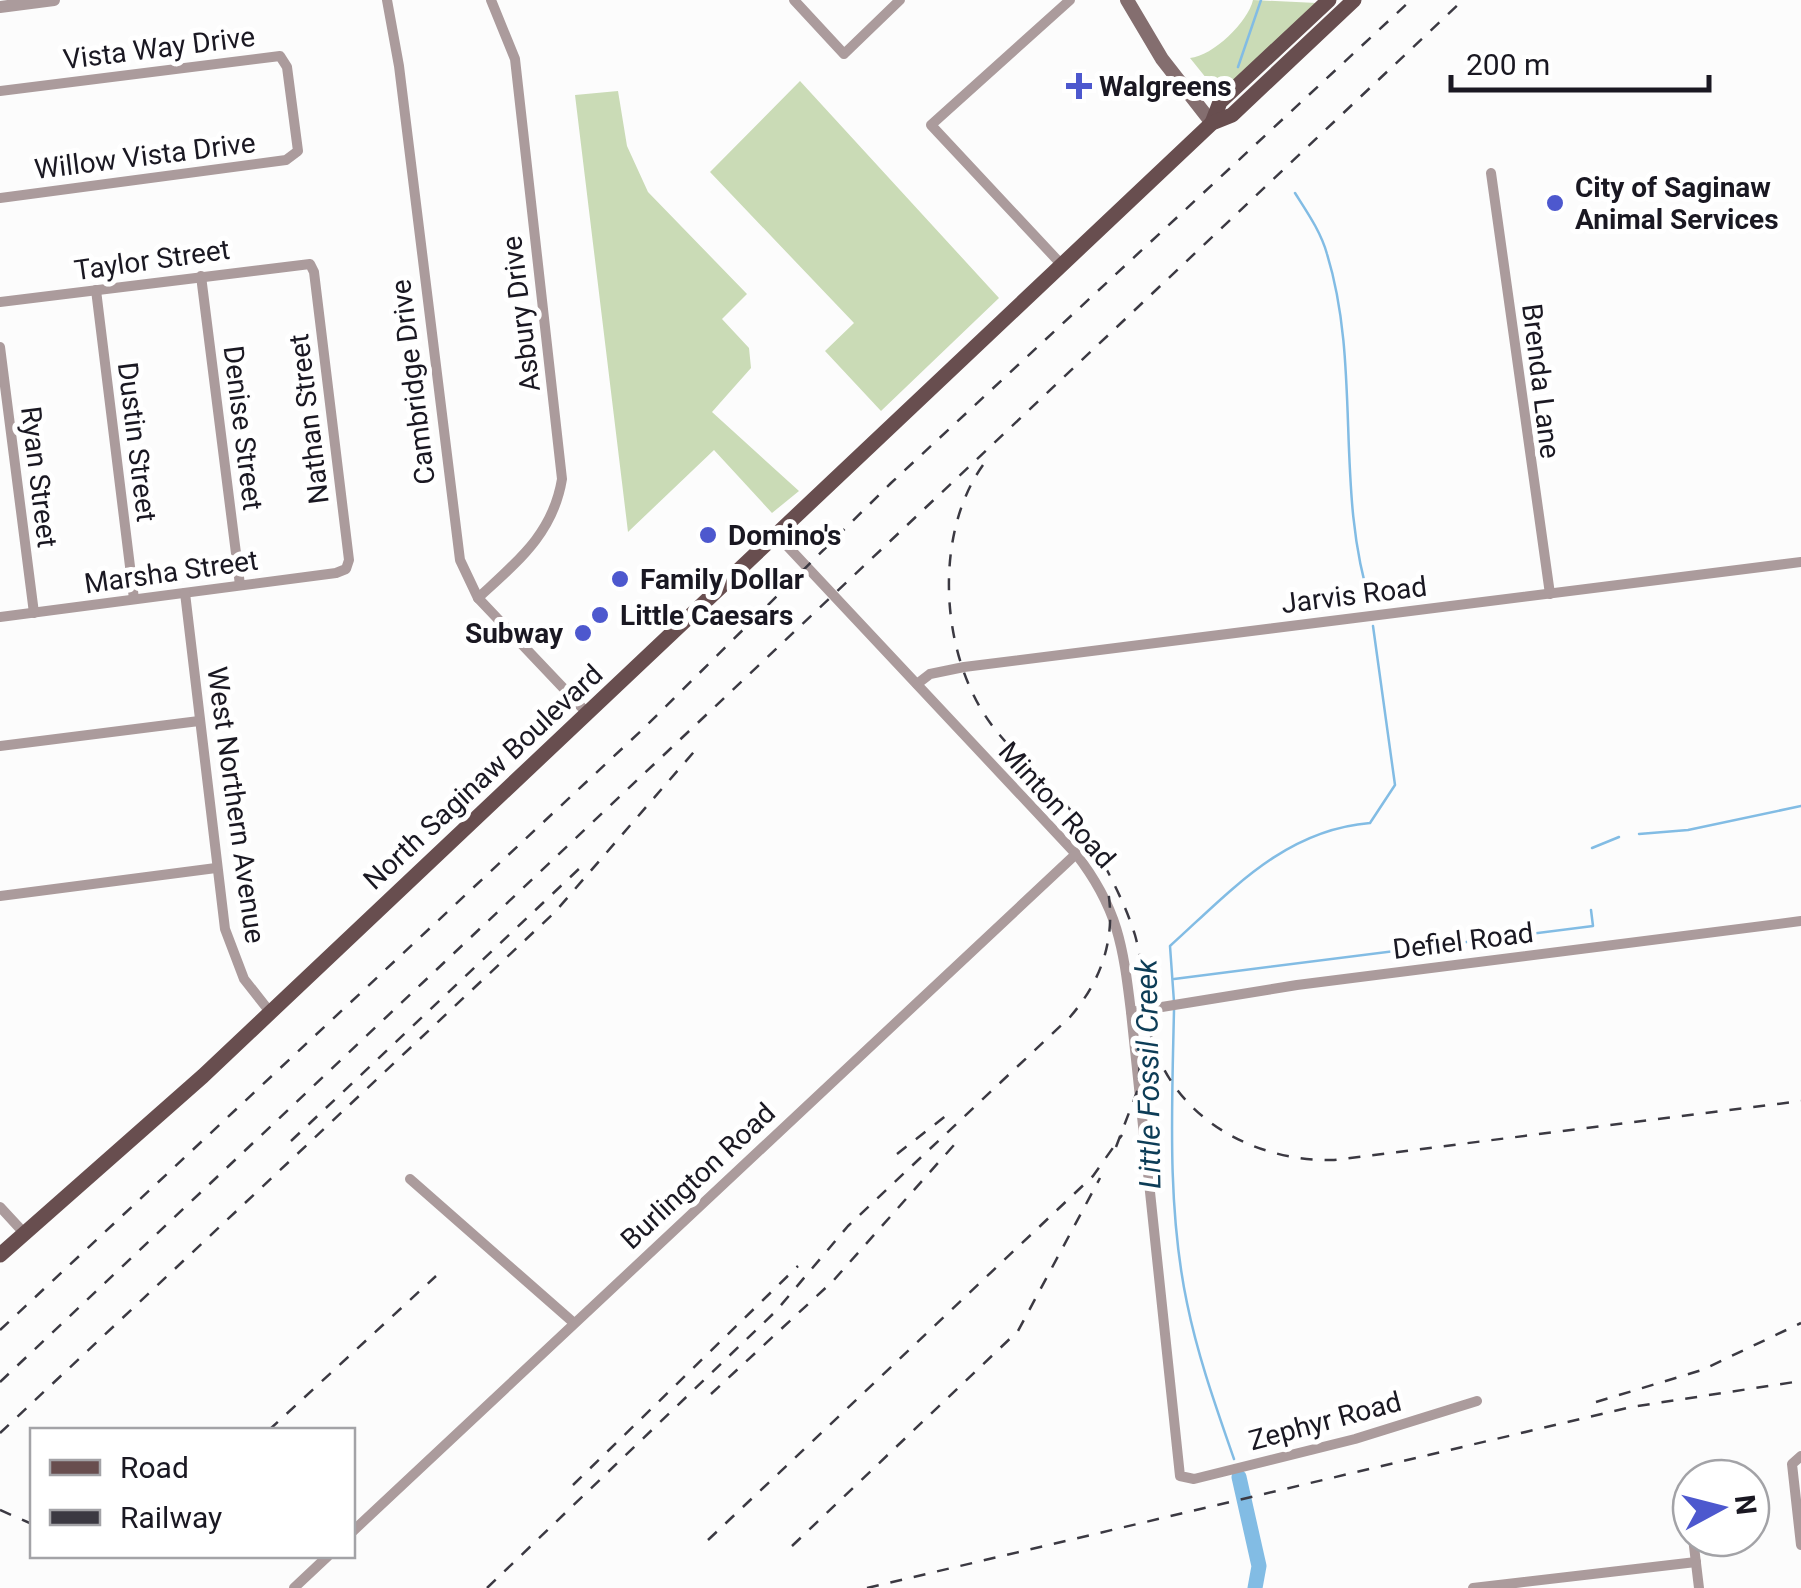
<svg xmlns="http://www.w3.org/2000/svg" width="1801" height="1588" font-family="Roboto,sans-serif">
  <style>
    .grass { fill: #cadbb6 }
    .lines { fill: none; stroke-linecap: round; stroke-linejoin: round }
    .stream { stroke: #82bce4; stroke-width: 2.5 }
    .river { stroke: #82bce4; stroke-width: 15 }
    .minor { stroke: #ab9b9c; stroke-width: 10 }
    .tertiary { stroke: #ab9b9c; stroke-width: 12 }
    .secondary { stroke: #846e6f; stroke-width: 14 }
    .primary { stroke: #684e4f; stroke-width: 15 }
    .rail { stroke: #3b3942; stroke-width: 2.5; stroke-dasharray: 12 12; stroke-linecap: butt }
    .poi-dot { fill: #4d58ce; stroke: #fff; stroke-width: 4 }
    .labels { text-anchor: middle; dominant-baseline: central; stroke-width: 10; stroke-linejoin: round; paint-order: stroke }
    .street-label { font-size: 28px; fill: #1a1822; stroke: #fff }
    .poi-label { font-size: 28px; font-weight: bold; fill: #1a1822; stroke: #fff; text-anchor: start }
    .water-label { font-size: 30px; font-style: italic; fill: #0d3d57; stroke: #fff }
  </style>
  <rect width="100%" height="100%" fill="#fcfcfc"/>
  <g class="grass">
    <path d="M1253 0 1317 3 1219 94 1190 58C1213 56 1248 22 1253 0Z"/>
    <path d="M800 81 999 298 881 411 825 351 854 323 710 172Z"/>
    <path d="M618 91 627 146 648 192 747 294 722 319 749 348 751 368 712 412 799 491 772 513 714 450 628 532 575 95Z"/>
  </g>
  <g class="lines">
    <g class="stream">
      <path d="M1238 67 1261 0"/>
      <path d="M1295 193C1307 212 1321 232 1327 254 1362 368 1334 491 1371 605"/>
      <path d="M1639 834 1688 830 1801 806"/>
      <path d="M1592 848 1619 837"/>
      <path d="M1174 979 1593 926 1591 910"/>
      <path d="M1174 1002 1170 946C1231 891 1284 830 1370 823L1395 785 1373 626"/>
      <path d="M1174 1010C1172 1106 1167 1208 1187 1303 1198 1357 1216 1407 1234 1459"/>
    </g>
    <path class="river" d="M1239 1477 1259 1566 1255 1588"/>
    <g class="minor">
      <path d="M387 0 399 66 460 560 478 598 587 713"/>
      <path d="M794 0 844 54 900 0"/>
      <path d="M0 91 280 56 287 67 298 151 286 160 0 198"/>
      <path d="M1491 173 1550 594"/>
      <path d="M1061 264 931 125 1070 0"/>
      <path d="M201 276 240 585"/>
      <path d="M96 290 134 599"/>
      <path d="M0 302 310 264 314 272 349 560 346 569 336 573 0 617"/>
      <path d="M0 347 34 613"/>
      <path d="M776 534 1076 854C1118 908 1123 946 1131 1012L1180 1476 1194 1479 1355 1439 1477 1401"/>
      <path d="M185 593 225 929 244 979 270 1012"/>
      <path d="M478 598C517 562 553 534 562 479L515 59 491 0"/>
      <path d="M917 684 930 674 964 667 1801 562"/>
      <path d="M0 746 199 721"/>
      <path d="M0 896 216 868"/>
      <path d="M1131 1012 1297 985 1801 921"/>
      <path d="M410 1179 574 1323"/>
      <path d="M0 1207 25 1234"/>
      <path d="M1801 1456 1792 1464 1801 1545"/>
      <path d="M1710 1478 1728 1475"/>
      <path d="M1691 1486V1515"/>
      <path d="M352 1532 1076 854"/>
      <path d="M1693 1538 1699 1588"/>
      <path d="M294 1588 328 1556"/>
      <path d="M1473 1588 1696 1562"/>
    </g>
    <path class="tertiary" d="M0 7 54 0"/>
    <path class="secondary" d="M1127 0 1162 59 1212 123"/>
    <g class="primary">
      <path d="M1212 123 1220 102 1329 0"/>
      <path d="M0 1255 203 1076 1212 123 1232 115 1354 0"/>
    </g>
    <g class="rail">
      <path d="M983 465C933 535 940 655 991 724 1022 766 1070 798 1094 845 1109 874 1125 903 1135 935 1144 967 1142 1000 1150 1032 1170 1116 1252 1162 1334 1160L1801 1101"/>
      <path d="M291 1141 582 866"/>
      <path d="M1116 1147 1138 1089 1142 1032"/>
      <path d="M897 1154 952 1111"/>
      <path d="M0 1330 643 729 891 483 1411 0"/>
      <path d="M0 1382 1463 0"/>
      <path d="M711 1394 833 1281 954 1145"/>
      <path d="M1596 1402 1702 1370 1801 1323"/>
      <path d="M269 1430 436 1276"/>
      <path d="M0 1433 555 912 699 746"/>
      <path d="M573 1485 798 1266"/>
      <path d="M0 1510 32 1524"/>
      <path d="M708 1540 1093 1176 1122 1135"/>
      <path d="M792 1546 1018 1331 1100 1178"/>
      <path d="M487 1588 776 1311 848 1226 1070 1017C1103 979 1117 935 1107 885"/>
      <path d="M867 1588 1631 1407 1801 1381"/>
    </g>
  </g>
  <g class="poi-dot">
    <path d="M1074 71h10v10h10v10h-10v10h-10v-10h-10v-10h10z"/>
    <circle cx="1555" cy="203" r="10"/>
    <circle cx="708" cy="535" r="10"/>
    <circle cx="620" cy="579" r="10"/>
    <circle cx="600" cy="615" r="10"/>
    <circle cx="583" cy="633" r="10"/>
  </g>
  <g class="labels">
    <g class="street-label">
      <text transform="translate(159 48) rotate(-7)">Vista Way Drive</text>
      <text transform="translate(145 156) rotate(-7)">Willow Vista Drive</text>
      <text transform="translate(152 260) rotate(-8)">Taylor Street</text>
      <text transform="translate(521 314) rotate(-97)">Asbury Drive</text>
      <text transform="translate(1541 381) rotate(83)">Brenda Lane</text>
      <text transform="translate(413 382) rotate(-97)">Cambridge Drive</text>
      <text transform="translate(309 419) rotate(-97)">Nathan Street</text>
      <text transform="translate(243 428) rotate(83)">Denise Street</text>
      <text transform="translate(137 442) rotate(83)">Dustin Street</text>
      <text transform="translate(39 477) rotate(83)">Ryan Street</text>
      <text transform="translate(171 572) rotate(-8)">Marsha Street</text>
      <text transform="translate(1354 595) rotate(-7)">Jarvis Road</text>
      <text transform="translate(483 777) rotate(-43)">North Saginaw Boulevard</text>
      <text transform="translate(236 805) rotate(82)">West Northern Avenue</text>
      <text transform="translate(1057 805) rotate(48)">Minton Road</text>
      <text transform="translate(1463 941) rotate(-7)">Defiel Road</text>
      <text transform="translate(698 1176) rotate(-43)">Burlington Road</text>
      <text transform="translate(1325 1421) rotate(-15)">Zephyr Road</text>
    </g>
    <g class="poi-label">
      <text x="1099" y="86">Walgreens</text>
      <text x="1575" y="187">City of Saginaw<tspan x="1575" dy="32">Animal Services</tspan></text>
      <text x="728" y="535">Domino's</text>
      <text x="640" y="579">Family Dollar</text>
      <text x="620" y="615">Little Caesars</text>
      <text x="563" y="633" text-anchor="end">Subway</text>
    </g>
    <g class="water-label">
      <text transform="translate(1148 1074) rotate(-91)">Little Fossil Creek</text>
    </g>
  </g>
  <rect x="30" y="1428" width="325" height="130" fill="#ffffff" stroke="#a3a3a7" stroke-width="2.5"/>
  <rect x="50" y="1460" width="50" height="15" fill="#684e4f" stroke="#a3a3a7" stroke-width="2.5"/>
  <text x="120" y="1478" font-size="30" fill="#1a1822">Road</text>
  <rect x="50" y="1510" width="50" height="15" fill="#3b3942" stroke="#a3a3a7" stroke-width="2.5"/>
  <text x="120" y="1528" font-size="30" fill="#1a1822">Railway</text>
  <g transform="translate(1721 1508) rotate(83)"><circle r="48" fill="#ffffff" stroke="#a3a3a7" stroke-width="2.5"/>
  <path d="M0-8L18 38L0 25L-18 38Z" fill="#4d58ce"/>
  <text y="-15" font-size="28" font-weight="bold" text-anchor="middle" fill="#1a1822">N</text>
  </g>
  <path d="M1451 75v15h258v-15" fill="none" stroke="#1a1822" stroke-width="5"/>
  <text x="1466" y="75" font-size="30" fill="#1a1822" stroke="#ffffff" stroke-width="8" paint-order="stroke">200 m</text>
</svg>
